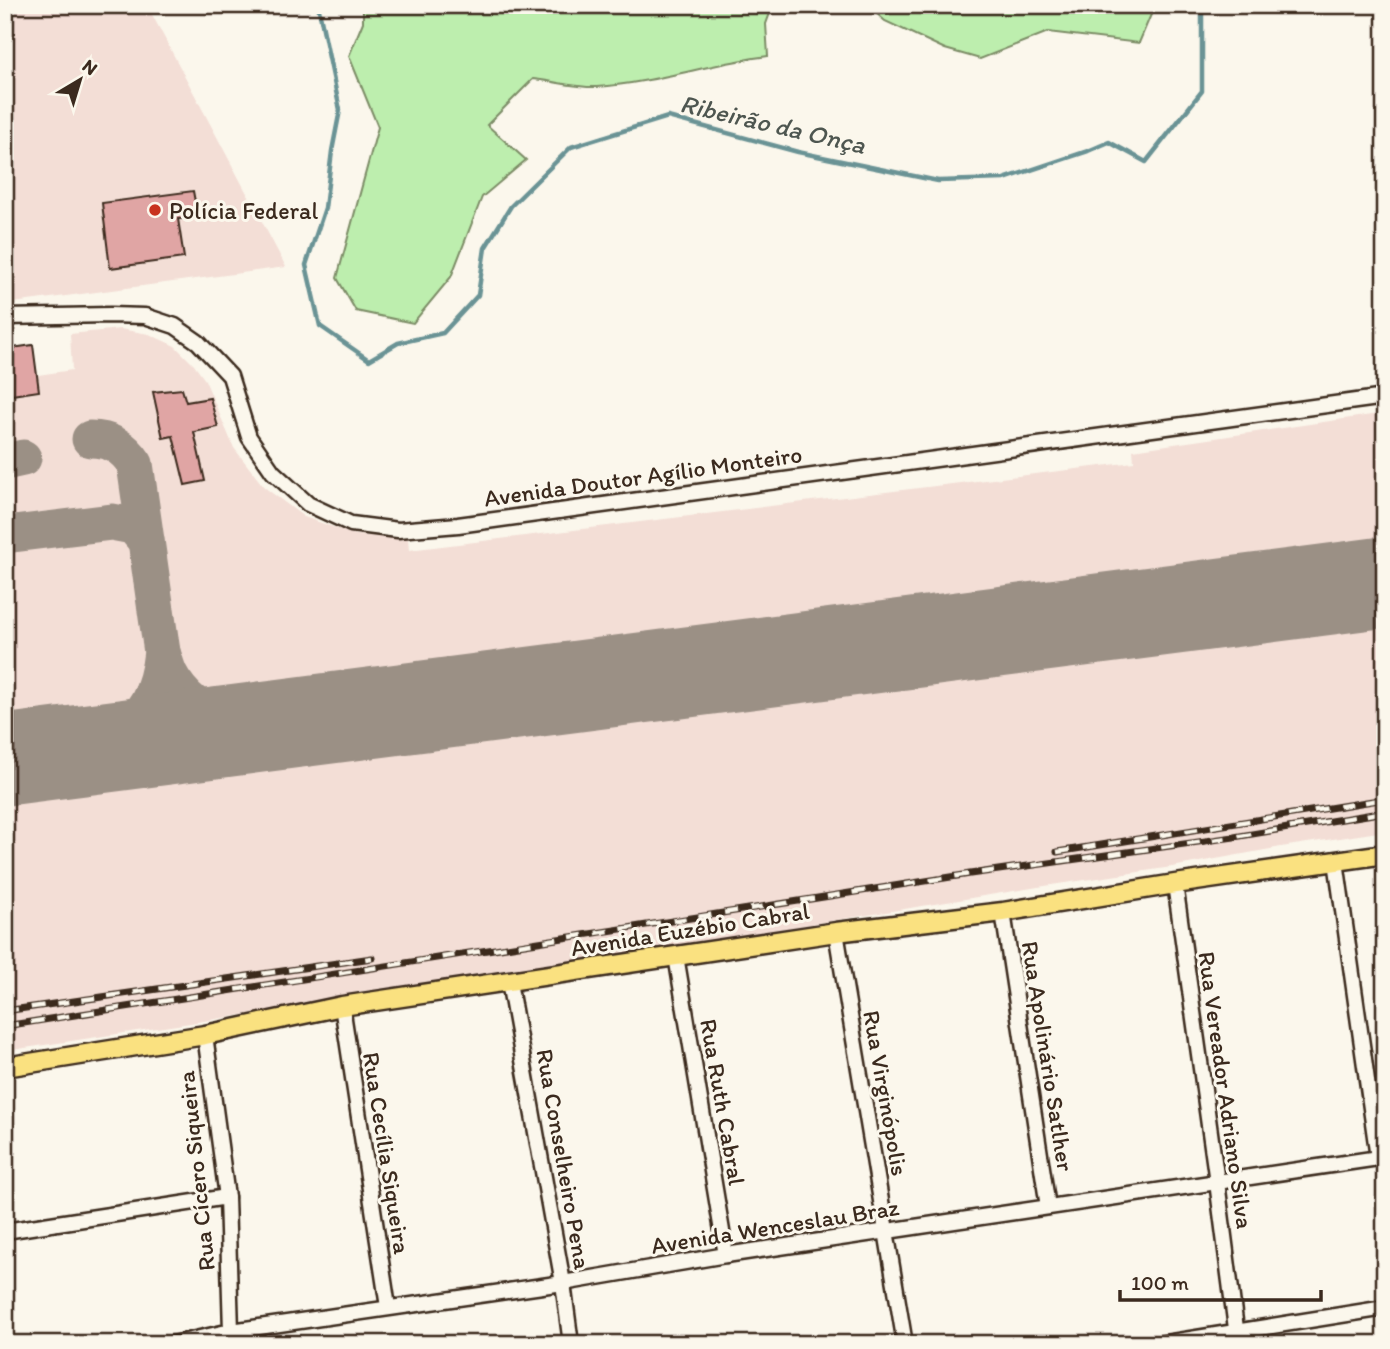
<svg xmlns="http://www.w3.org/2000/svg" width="1390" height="1349" font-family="Itim,sans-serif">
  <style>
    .built { fill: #f3ded6 }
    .green { fill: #bdeeae; stroke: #7c8c66; stroke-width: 2 }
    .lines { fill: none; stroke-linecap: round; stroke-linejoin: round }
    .stream { stroke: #6a9395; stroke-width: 4.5 }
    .taxiway { stroke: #9b9085; stroke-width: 37 }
    .runway { stroke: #9b9085; stroke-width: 91 }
    .building { fill: #e0a5a4; stroke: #3b2a1e; stroke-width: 2 }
    .minor-casing { stroke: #3b2a1e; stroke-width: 19 }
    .major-casing { stroke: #3b2a1e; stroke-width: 23 }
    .minor { stroke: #fbf7ec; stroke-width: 14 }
    .major { stroke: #fae180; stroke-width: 18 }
    .rail-casing { stroke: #3b2a1e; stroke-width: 7 }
    .rail { stroke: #fbf7ec; stroke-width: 4.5; stroke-dasharray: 13; stroke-linecap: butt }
    .poi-dot { fill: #c8321e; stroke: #fbf7ec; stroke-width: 2.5 }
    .labels { text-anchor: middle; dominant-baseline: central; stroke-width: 6; stroke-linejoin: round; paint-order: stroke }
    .poi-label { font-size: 24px; fill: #3b2a1e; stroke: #fbf7ec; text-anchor: start }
    .street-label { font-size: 24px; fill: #3b2a1e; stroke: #fbf7ec }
    .water-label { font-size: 26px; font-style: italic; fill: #4e5650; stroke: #fbf7ec }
  </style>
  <rect width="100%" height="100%" fill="#fbf7ec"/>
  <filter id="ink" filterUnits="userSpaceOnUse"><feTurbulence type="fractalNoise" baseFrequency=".0143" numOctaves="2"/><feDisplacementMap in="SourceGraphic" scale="14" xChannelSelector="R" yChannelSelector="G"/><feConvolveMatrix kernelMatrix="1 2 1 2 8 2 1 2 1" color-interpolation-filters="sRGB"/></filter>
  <g filter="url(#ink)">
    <g class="built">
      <path d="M5 5H147L286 267 5 304Z"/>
      <path d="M120 329 149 334 175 346 194 365 205 380 234 448 264 487 304 517 356 535 408 538 409 550 1134 462 1133 450 1385 413V831L1281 847 1172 867 1038 887 770 931 360 995 263 1012 5 1051V349L33 345 38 375 72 370 70 334Z"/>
    </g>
    <g class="green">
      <path d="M363 5H773L766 24 768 56C711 63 656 83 597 87 578 88 553 81 533 79L487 125 526 160 482 197 451 277 413 323 356 311 337 278 378 127 349 56 363 22Z"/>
      <path d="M867 5H1155L1139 43 1048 32 980 59 945 49 885 21Z"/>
    </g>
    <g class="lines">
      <path class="stream" d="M318 5 340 110 332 151 325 208 306 265 320 326 369 360 398 343 443 333 478 295 485 248 511 206 571 147 668 117 798 152 938 181 1004 179 1088 151 1109 142 1146 162 1202 91V5"/>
      <g class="taxiway">
        <path d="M5 462 23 458"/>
        <path d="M5 535 112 522 133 526 146 541"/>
        <path d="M162 652C164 658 166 666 169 673 180 695 204 716 228 722 241 725 254 725 267 726"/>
        <path d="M65 752C78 748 101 744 112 737 146 718 158 689 162 652L135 464C124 447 111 439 90 439"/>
      </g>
      <path class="runway" d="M5 760 1385 582"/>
    </g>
    <g class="building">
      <path d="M193 191 198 218 178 219 184 258 110 268 102 203Z"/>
      <path d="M33 345 39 391 5 396V349Z"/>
      <path d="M182 389 186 402 210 398 218 427 194 432 205 481 185 485 173 436 163 438 153 392Z"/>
    </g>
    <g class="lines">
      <g class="minor-casing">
        <g id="minor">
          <path d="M5 317 110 315 145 316 175 326 198 342 230 376 249 437 273 472 308 504 351 524 398 530 458 525 1385 397"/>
          <path d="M1336 861 1378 1158"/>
          <path d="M1175 884 1217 1182 1238 1344"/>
          <path d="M1003 912 1048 1207"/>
          <path d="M836 932 905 1344"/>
          <path d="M676 956 726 1255"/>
          <path d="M509 982 563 1283 571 1344"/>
          <path d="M342 1006 388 1307"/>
          <path d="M205 1035 227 1197 231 1331 233 1344"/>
          <path d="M5 1231 227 1197"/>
          <path d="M173 1344 231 1331 563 1283 726 1255 1385 1157"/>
          <path d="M1159 1344 1385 1308"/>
        </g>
      </g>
      <g class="major-casing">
        <path id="major" d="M5 1067 205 1035 342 1006 836 932 1003 912 1175 884 1385 854"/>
      </g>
      <use href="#minor" class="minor"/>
      <use href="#major" class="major"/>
      <g class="rail-casing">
        <g id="rail">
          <path d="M1057 852 1385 799"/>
          <path d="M5 1011 372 958"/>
          <path d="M5 1026 970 874 1234 837 1385 812"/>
        </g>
      </g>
      <use href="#rail" class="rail"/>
    </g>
  </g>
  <circle class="poi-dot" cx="155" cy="210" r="7"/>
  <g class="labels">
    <g class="poi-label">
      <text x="169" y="210">Polícia Federal</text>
    </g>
    <g class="street-label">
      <text transform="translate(643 476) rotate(-8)">Avenida Doutor Agílio Monteiro</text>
      <text transform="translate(690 929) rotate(-9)">Avenida Euzébio Cabral</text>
      <text transform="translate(1048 1056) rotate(81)">Rua Apolinário Satlher</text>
      <text transform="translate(1226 1090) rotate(82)">Rua Vereador Adriano Silva</text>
      <text transform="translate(886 1093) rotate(80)">Rua Virginópolis</text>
      <text transform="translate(723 1102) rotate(80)">Rua Ruth Cabral</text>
      <text transform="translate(387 1153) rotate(81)">Rua Cecília Siqueira</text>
      <text transform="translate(564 1159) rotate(80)">Rua Conselheiro Pena</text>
      <text transform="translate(196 1171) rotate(-96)">Rua Cícero Siqueira</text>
      <text transform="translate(775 1226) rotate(-9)">Avenida Wenceslau Braz</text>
    </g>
    <g class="water-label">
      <text transform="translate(773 124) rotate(13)">Ribeirão da Onça</text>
    </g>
  </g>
  <rect width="1390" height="1349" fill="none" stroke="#fbf7ec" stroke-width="28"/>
  <rect x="14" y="14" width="1362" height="1321" fill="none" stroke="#3b2a1e" stroke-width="2.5" filter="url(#ink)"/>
  <g transform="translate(80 80) rotate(38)" stroke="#fbf7ec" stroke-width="5" paint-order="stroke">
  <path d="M0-5L12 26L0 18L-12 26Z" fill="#3b2a1e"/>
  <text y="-10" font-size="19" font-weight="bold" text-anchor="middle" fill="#3b2a1e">N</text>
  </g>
  <path d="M1120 1290v10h201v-10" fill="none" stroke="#3b2a1e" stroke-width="3.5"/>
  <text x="1131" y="1290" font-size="21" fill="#3b2a1e" stroke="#fbf7ec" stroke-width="5" paint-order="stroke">100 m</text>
</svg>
